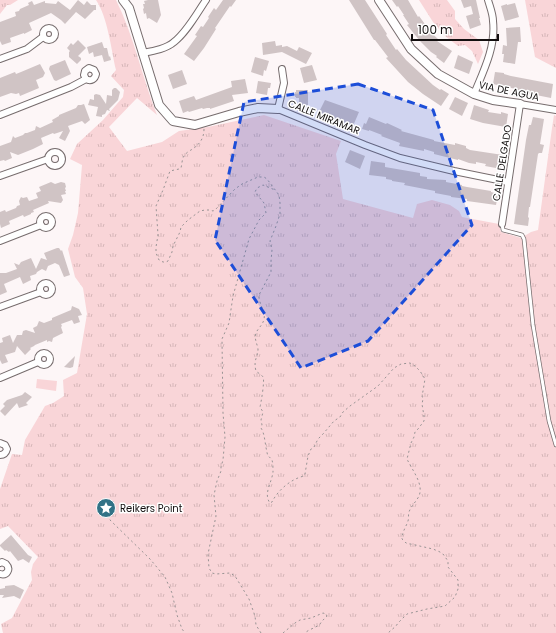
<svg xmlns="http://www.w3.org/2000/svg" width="556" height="633" font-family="Poppins,sans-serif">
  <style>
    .grass { fill: url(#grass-tufts) }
    .pitch { fill: #f9d5d8 }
    .building { fill: #d0c4c5 }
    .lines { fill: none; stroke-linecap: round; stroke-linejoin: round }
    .service-casing { stroke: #766c6d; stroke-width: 4.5 }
    .minor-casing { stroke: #766c6d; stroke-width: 8 }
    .tertiary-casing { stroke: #766c6d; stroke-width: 10 }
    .path { stroke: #999394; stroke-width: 1; stroke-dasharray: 2 3; stroke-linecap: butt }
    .service { stroke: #fff; stroke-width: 3 }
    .minor { stroke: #fff; stroke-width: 6 }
    .tertiary { stroke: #fff; stroke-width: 8 }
    .marked { fill: #1d4ed8; fill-opacity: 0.2; stroke: #1d4ed8; stroke-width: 3; stroke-dasharray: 8 5; stroke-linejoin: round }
    .labels { text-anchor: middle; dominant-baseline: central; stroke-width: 3; stroke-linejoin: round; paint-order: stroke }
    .street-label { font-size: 10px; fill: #130f0f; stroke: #fff }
    .poi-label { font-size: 10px; fill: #130f0f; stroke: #fff; text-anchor: start }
  </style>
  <defs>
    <pattern id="grass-tufts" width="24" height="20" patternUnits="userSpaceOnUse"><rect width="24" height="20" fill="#f9d5d8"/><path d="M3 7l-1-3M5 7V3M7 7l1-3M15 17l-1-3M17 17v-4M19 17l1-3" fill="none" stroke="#d5b6b8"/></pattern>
  </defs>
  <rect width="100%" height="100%" fill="#fdf6f7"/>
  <g class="grass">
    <path d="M0 0H18L10 5H7L0 14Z"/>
    <path d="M96 0H116C134 36 142 77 157 115L137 98 109 127 127 151 162 142 179 131 208 127 264 115 341 141 336 154 343 199 413 218 417 204 432 200 450 205 459 211 462 217 499 224 501 232 521 238 531 232 538 230 552 128 554 115 556 116V633H3L1 624 12 618 32 580 31 572 33 564 38 557 8 526 0 529V489L12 454 22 455 25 440 45 406 53 403 64 396 63 380 77 373 87 314 83 288 75 277 68 249 73 235 78 213 82 165 70 159 77 144 103 120 123 97 124 90 111 76 116 70C111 49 108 18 96 0Z"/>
    <path d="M419 0H447L455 11V19L464 29 479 40 483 52 478 64 472 51 465 45 458 46 445 36 433 22Z"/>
    <path d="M525 0H556V68L535 57Z"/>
  </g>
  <path class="pitch" d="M37 379 57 381 56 391 36 388Z"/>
  <g class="building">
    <path d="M78 0 84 5 87 1 91 5H96V10H94L85 19 76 12 65 24 61 20 51 13 29 23 32 30 24 34V33L10 38 11 42 2 45 0 41V22L16 16 15 12 19 11 20 9 29 5 28 3 32 1 34 5 45 1V3L56 4 58 1 70 10Z"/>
    <path d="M148 0H158L161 15 157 23 149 18 147 19 146 13 144 14 143 9 144 8 143 4H145L144 1Z"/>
    <path d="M223 0H236L231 7 230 6 215 28 216 29 204 48 194 61 184 54 197 36 195 35 201 26 203 27 209 18 208 17 214 8 216 10Z"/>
    <path d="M349 0H365L387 34 386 35 396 50 397 49 406 60 433 85 440 90 441 89 449 94 441 106 423 94 408 82 386 58 388 57 375 40H374Z"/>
    <path d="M392 0H408L418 17 419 16 427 27 426 28 438 39 437 41 452 51 444 63 436 57 437 56 431 52 420 41 407 25 409 24 403 15H404L398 6 397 7Z"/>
    <path d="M461 0H476L480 18H479L481 25 470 29 466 16 473 14 471 6 464 8Z"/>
    <path d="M515 3 519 17 505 21 501 6 507 4V5Z"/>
    <path d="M520 27 521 42H518L515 64 503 62 504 54H502L503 45 507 46 506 28Z"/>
    <path d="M78 40 86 48 78 56 81 58V60L77 64 69 57V52L70 51 67 48 71 43 73 45Z"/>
    <path d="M275 41 276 46 282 45V47L287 46 297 51 299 47 312 53 306 64 282 52 263 55 262 43Z"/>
    <path d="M102 42 104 48H107L109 57 110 56 111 60 104 62 102 55 94 57 93 52 89 54 87 47Z"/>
    <path d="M458 55 473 62 469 74 454 68Z"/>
    <path d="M255 57 269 61 266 71 264 70 263 76 251 72Z"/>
    <path d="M65 60 71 74 56 81 54 80 49 69 50 66Z"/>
    <path d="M40 64 45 73 43 77 36 80 39 88 20 96 19 93 16 94 11 93 0 97V78L15 72 16 74 21 72Z"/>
    <path d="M312 65 317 80 304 83 300 68Z"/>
    <path d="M182 70 187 84 173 89 168 75Z"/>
    <path d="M495 72 504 73V74L511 76 553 84 551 98 521 92V91L516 90V89L493 84Z"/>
    <path d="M245 79 248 93 232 95 234 101 210 109V108H207L203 109 202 108 189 112 188 111 183 113 179 101 194 96 196 100 232 87 231 81Z"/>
    <path d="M258 81 271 83 270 88H268L267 95 256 93Z"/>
    <path d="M114 88H116L120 92 118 100 109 109 110 111 107 110 105 114 102 115V117L96 116 98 107 88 105 90 99 94 100V95L96 94 100 95 106 104 107 95 112 96V90Z"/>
    <path d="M296 90H308V105H299V98H296V97H295V92H296Z"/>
    <path d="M455 97 468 103 462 116 449 109Z"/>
    <path d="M325 100 359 112 353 126 319 112Z"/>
    <path d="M84 104 90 120 85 124 82 121 68 126 70 131 65 141 59 138 63 131 54 134 53 133 41 138 43 144 33 149 18 155 10 152 12 158 5 161 4 160 0 161V146L11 142 13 136 15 138 23 135 25 133H27L35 130 36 126 40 128 53 122 52 120 59 116V115L76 108 78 105H81Z"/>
    <path d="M474 105 489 110 488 112 501 114V112L508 114 506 127 483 123 470 119Z"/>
    <path d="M369 117 386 124 387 123 402 130 401 131 434 140V141L455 145V143L466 146V148L470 150 503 155 501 168 496 167V168L485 166 486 164 476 162V164L469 163 458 159V160L434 154V152L424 149V151L399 146 400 143 381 136 382 135 369 130V131L362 129 364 123 366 124Z"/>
    <path d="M533 117 544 119 540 144 544 145 542 153H539L538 154 530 207H529L528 217 529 218 528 226 514 224 526 140 529 125H531Z"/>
    <path d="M350 150 365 156 360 169 345 162Z"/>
    <path d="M371 161 385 163V167L420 173V176L427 177V179L446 180V182L462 185V186L467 187 491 191V192L498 194 496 205 467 201V199L451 197V196L435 193V191L404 185 405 183 392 181V180L386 179V177L369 175Z"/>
    <path d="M51 182 55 184 61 182 65 183 66 187 65 188 66 191H65L66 194 61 195 63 200 61 203 48 201 49 203 33 210 34 212 31 213V214L24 217 23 215 9 221 10 224 1 228 0 224V212L5 210 6 212 16 208 17 206 20 205 19 201 21 197 23 198 27 197 29 201 38 198 36 193 41 191 39 187Z"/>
    <path d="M57 248H59L61 251 62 250 70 275 64 277 59 265 55 263 48 266 46 271 42 269 37 272 36 274 30 276 31 280 23 284 20 277 4 284 7 292 0 295V273H6L17 269 14 263 19 265 21 262 31 258 36 269 41 258 47 260 44 253Z"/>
    <path d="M72 306 79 309 82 315 78 316 80 322 74 324 72 320 61 324 62 326 61 327 63 333 53 338 52 342 49 341 47 342V340L35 345 34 346 30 348 31 349 25 355 17 346 15 352 5 355 8 362 2 364 0 360V343L3 342 2 338 10 335 13 343 17 335H22L23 331 26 330 35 333 33 328 37 326 39 321 44 323 52 320V318L71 310Z"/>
    <path d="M75 356 73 367 70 368 64 367Z"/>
    <path d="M25 392 32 397 26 403 28 405 19 408 17 403 5 416 0 411 5 406 3 404 7 400 22 395Z"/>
    <path d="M11 535 28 555 32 557 29 563 23 559 18 561 10 551 9 552 6 550 5 551 0 546V545Z"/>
    <path d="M14 585 24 590 20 599 14 596 2 598 4 595H0V589L5 588V586Z"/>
  </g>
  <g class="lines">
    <g class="service-casing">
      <path id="service" d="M502 224 503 230 507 231 522 235 524 239 533 325 549 421 556 445"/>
    </g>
    <g class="minor-casing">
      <g id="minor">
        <circle cx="49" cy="34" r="6"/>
        <path d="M142 53C153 51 166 49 174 42 187 32 197 13 206 0"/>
        <path d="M0 59 27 49 43 37"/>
        <path d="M282 69 284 83 278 109 365 145 400 158 454 171 508 182"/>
        <path d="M474 94C483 72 496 47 493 21 493 14 490 7 488 0"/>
        <path d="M0 115 71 87 86 79C91 82 95 79 96 74L94 70 89 68 85 71 84 75 86 79"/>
        <circle cx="55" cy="159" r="7"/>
        <path d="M0 176 48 159"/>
        <circle cx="46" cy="222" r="6"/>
        <path d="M502 224 520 104 556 110"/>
        <path d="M0 241 41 225"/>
        <circle cx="46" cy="289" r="6"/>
        <path d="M0 307 41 292"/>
        <circle cx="44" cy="359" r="6"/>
        <path d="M0 378 38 362"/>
        <path d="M0 443 5 445 7 449C6 453 4 455 0 455"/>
        <path d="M0 563 2 562 6 564C11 569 7 576 0 574"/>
      </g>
    </g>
    <g class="tertiary-casing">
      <g id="tertiary">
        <path d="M123 0 129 8 159 105 173 121 195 125 239 112 258 108 278 109"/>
        <path d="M379 0 411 49 438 74 474 94 493 100 520 104"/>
      </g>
    </g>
    <g class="path">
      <path d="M204 129C204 139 199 145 191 150 189 151 186 153 184 156 182 159 182 164 181 168L179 169 170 171 163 190 156 206 158 235 156 247V253L159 260 163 262H166L168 261 172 252 173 246 180 232 181 227 188 220 200 211 205 210H210L213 211 215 210 235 189 242 184 258 177H264L267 179 279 195 280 203V214L276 226 270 241 272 250 271 261V272L259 295C258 302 266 313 264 319 263 325 258 328 256 333 254 339 257 343 258 349 258 357 253 360 256 371 258 373 262 375 263 377 265 380 261 403 260 407L263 412 261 420 262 425 261 428C265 434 265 445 267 452 267 456 270 457 272 460 273 463 273 469 273 472 272 482 263 494 270 503L272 502C278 490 291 479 304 476L305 474 308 456 311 449 314 447 318 439 323 434 334 421 340 417 343 412 350 406 378 386 394 368 401 364 410 363 415 366 420 371 425 379 423 391 422 396 423 399 422 404 424 416V421L418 429 415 432 414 437 411 443 407 459C412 470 424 484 419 496 416 502 411 506 409 512 408 515 409 518 408 521 406 527 402 532 402 539L406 543 433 549 440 552 443 554 448 561V567L458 580V589L455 597 445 606 427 609 407 614 398 623 396 626 388 633"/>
      <path d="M107 510 110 520 150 559 165 577 172 593 177 615 182 629 185 633"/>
      <path d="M261 633 256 625 255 616 249 599 235 576 230 573 216 574 212 573 209 568 208 554 216 516 214 495 217 481 221 471V467L223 460 225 437 223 413 222 339 229 323 233 296 249 239 259 220 266 213 264 203 255 192 257 188 263 185 275 190"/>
      <path d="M283 633 295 623 300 620 311 618 323 613 326 614 327 616C324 619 322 621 320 624 316 628 309 629 305 633"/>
    </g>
    <use href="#service" class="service"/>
    <use href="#minor" class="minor"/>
    <use href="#tertiary" class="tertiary"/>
  </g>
  <path class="marked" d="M358 84 433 110 472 225 368 341 301 368 215 240 244 102Z"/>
  <defs>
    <g id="sight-disc" transform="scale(1)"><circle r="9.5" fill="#327286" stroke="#fff"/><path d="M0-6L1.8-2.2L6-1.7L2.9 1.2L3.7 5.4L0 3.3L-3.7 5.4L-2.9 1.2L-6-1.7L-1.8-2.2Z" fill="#fff"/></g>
  </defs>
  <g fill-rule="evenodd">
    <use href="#sight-disc" x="106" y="508"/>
  </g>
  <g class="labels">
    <g class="street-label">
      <text transform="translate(509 91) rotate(12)">VIA DE AGUA</text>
      <text transform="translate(324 117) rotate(22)">CALLE MIRAMAR</text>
      <text transform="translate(502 163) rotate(-81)">CALLE DELGADO</text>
    </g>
    <g class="poi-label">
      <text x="120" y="508">Reikers Point</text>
    </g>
  </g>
  <path d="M412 34v6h86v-6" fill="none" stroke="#130f0f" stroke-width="2"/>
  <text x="418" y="34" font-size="12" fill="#130f0f" stroke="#ffffff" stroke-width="3" paint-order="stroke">100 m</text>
</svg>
